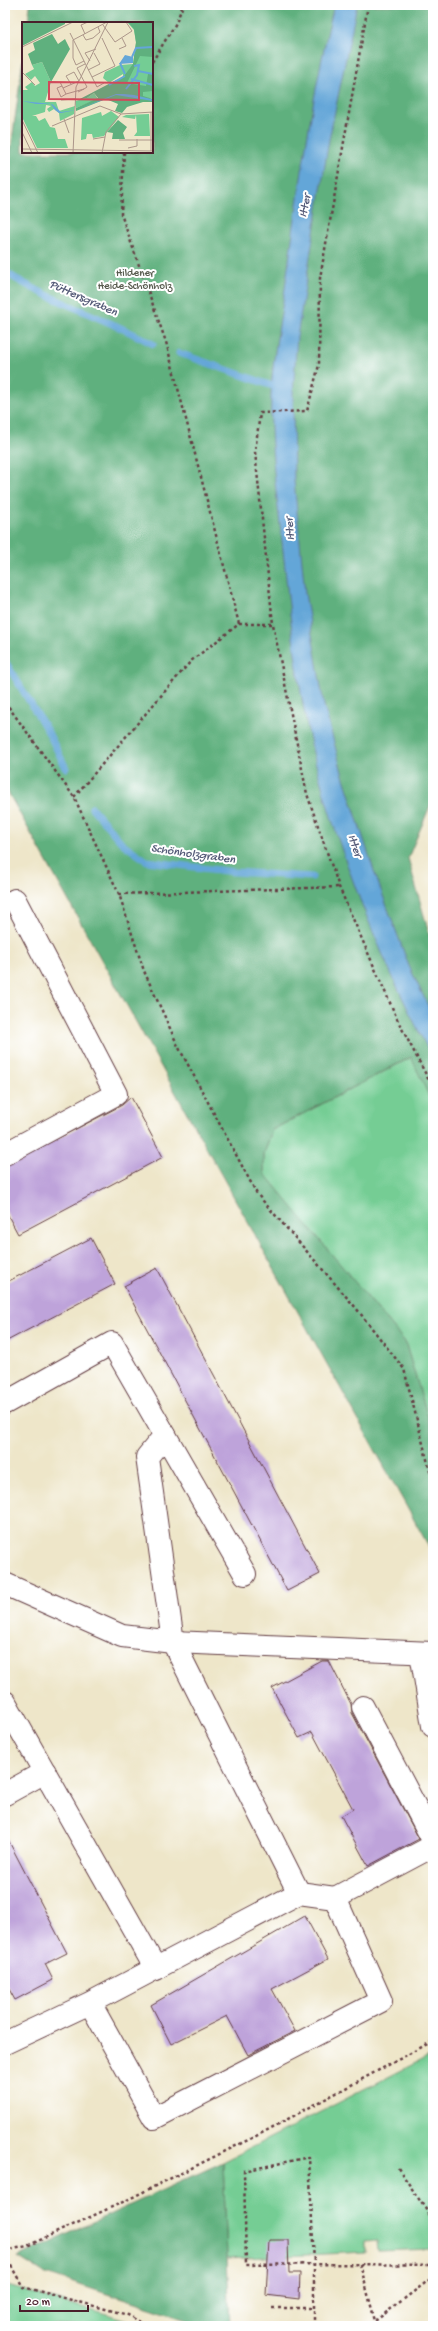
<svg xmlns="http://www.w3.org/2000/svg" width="438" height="2331" font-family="'Gochi Hand',sans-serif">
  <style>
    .green { fill: #74cd94; stroke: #5f7660 }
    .forest { fill: #5fb07e; stroke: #546854 }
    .water { fill: #64a6d8; stroke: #576282 }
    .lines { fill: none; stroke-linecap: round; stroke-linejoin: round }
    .stream { stroke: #64a6d8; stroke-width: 7 }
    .building { fill: #bea3da }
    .minor-casing { stroke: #633d43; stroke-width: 24 }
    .path { stroke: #633d43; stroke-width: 2.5; stroke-dasharray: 3 3; stroke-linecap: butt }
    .minor { stroke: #fff; stroke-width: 22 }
    .labels { text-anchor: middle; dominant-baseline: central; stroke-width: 4; stroke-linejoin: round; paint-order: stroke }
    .park-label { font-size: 11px; fill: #595c50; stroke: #fff }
    .water-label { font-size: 12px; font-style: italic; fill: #565c79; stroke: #fff }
    .inset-river { fill: none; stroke: #64a6d8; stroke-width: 2 }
    .inset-road { fill: none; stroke: #ac968a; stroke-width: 1 }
    .view { fill: #d1495b; fill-opacity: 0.15; stroke: #d1495b; stroke-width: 2 }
    .inset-edge { fill: none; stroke: #4a1f2b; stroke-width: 2 }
  </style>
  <rect width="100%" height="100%" fill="#fff"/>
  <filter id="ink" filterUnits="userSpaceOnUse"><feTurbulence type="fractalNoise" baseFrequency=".025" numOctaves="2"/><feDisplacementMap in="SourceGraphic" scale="8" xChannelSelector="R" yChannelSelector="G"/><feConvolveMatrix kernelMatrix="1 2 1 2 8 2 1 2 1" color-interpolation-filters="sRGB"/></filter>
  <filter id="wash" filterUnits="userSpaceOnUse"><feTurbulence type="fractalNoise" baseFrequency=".012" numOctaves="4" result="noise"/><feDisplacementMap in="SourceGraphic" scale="16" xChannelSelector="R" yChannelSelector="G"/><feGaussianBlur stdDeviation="0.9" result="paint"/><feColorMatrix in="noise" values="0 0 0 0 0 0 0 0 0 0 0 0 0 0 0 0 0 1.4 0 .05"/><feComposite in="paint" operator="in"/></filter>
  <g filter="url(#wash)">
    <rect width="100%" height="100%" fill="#eee6c9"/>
    <g class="green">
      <path d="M412 1057 433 1105V1434L405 1342 264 1174V1154L272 1130Z"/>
      <path d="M433 2054V2249L378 2251 377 2240 365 2241V2252L227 2259 223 2162Z"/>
      <path d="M5 2285 149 2326H5Z"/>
    </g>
    <g class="forest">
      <path d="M30 5H433V799L408 858 433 948V1105L411 1057 272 1130 264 1154V1173L405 1342 433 1434V1554L5 787V193L23 59V152H152V23H28Z"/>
      <path d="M223 2162 230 2326H205L43 2273 18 2257Z"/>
    </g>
    <path class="water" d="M334 5H357L329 140 297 337 293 395 294 480 305 593 324 705 342 772 375 874 409 966 433 1016V1059C386 970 346 874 319 776 299 703 291 626 283 550 277 498 269 445 271 392 273 352 282 313 287 274 300 183 312 94 334 5Z"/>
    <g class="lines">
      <g class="stream">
        <path d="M5 272C51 302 105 317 153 344"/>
        <path d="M179 353 281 389"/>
        <path d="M5 661 48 732 66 768"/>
        <path d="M92 808 122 843 147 861 234 872 312 877"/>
      </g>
    </g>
    <g id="blocks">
      <g class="building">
        <path d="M131 1097 163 1157 18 1234 5 1210V1166L122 1105Z"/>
        <path d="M91 1238 115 1284 5 1342V1283Z"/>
        <path d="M157 1268 320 1574 287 1591 124 1286Z"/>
        <path d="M322 1661H329L351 1704 352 1713 419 1839 368 1866 341 1816 353 1809 312 1732 299 1738 272 1688Z"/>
        <path d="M5 1834 67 1953 45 1964 53 1980 15 2000 5 1982Z"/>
        <path d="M305 1916 328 1959 272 1989 295 2031 248 2055 227 2016 171 2044 151 2005Z"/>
        <path d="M269 2240H288L289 2273H300L299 2299 266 2295Z"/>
      </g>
    </g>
  </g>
  <g filter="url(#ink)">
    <use href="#blocks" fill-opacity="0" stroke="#633d43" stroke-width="1"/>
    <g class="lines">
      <g class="minor-casing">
        <g id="minor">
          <path d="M5 1154 116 1094 15 900"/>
          <path d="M5 1403 112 1343 165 1435"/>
          <path d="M245 1574 165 1435 147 1457 173 1642 299 1893"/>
          <path d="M5 1584 122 1636 173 1642 433 1653"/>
          <path d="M421 1653 433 1726"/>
          <path d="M5 1702 156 1969"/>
          <path d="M363 1707 433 1840"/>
          <path d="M5 1794 45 1772"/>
          <path d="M335 1898 433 1846"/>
          <path d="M5 2043 90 2003 299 1893 335 1898 381 2001 154 2118 90 2003"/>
        </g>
      </g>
      <g class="path">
        <path d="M368 5 320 278 319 365 307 411 260 413 255 452 273 624 307 794 339 887 398 1021 433 1088"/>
        <path d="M152 62 176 23 183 5"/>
        <path d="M239 624H273"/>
        <path d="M5 702 74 797 119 894 144 971 178 1046 257 1194 356 1308 404 1369 433 1483"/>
        <path d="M74 797 191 661 239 624 166 342 121 214 124 152"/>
        <path d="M119 894 339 887"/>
        <path d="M398 2168 433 2220"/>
        <path d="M5 2251 27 2246 127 2200 260 2134 433 2041"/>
        <path d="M5 2255 23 2287 128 2315 146 2326"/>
        <path d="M360 2264 375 2321"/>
        <path d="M272 2308H314"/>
        <path d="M314 2326V2264L309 2157 244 2171 246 2265C308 2264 371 2264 433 2265"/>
        <path d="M372 2326 375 2321 433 2277"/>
      </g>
      <use href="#minor" class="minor"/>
    </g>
  </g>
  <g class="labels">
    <g class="park-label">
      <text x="135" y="274">Hildener<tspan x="135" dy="13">Heide-Schönholz</tspan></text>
    </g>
    <g class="water-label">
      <text transform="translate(306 206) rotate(-79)">Itter</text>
      <text transform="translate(83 299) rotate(24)">Püttersgraben</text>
      <text transform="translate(291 529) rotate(-95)">Itter</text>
      <text transform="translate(354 846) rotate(71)">Itter</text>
      <text transform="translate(193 855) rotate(8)">Schönholzgraben</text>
    </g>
  </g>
  <g transform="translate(22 22)">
    <rect width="131" height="131" fill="#eee6c9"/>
    <path d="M105 0H131V77L101 71V52L87 61 81 56 83 50 98 43 111 42 114 21 112 8ZM20 40 29 60 23 80H34L37 89 53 84 52 92 38 99 37 91 32 87 27 90 25 87 29 84 24 83 23 90 10 94H14L17 99 23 96 28 105 33 106 36 117H43L46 126H15L0 95V68H6L3 65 10 60 13 64 18 61 13 54 9 58 3 52 12 47 10 43ZM72 71 76 77 54 86 53 79 65 76ZM89 89 97 95 82 114 71 116 70 112H65L64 117 59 118 60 96 79 90 80 94ZM127 92 128 114H112L115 110 114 93 113 97 100 95 104 93Z" fill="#74cd94"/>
    <path d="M0 0H43V2L0 24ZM106 0H131V35L118 34 105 61 124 64 126 52 131 51V69L121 70V74L131 77V80H121L105 85 100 91 93 89 96 82 84 77 54 89V86L76 76 72 71 65 76 56 78 102 54 111 42 114 20 112 7ZM30 12 36 22 43 17 48 27 29 60 20 40 10 43 6 32 13 28 11 21ZM96 98 105 105 101 111 103 117H90L91 111 85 110Z" fill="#5fb07e"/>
    <path d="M103 33 111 35V41L97 42ZM94 72H102L112 73 129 77 131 79 94 73 54 88 39 91H37L33 88 29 82H14L0 79 30 82 39 90 54 88Z" fill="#64a6d8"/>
    <path class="inset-river" d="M110 35 114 26 131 25M98 41 103 52M116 49 131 52M109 57 131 63M87 63 103 54M104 67 115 53 117 43 112 44"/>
    <path class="inset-road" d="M81 3 93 20 110 9 104 0M48 11 75 65 82 61M63 12 59 3 66 0M61 13 64 18 71 16 78 10 76 5M0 25 51 0M97 27 104 24 100 16M62 39 54 43 51 36V18L85 0M68 39 63 31 74 27M66 48 78 42 72 31M0 50 13 63M70 55 93 44 80 16M38 60 44 72 39 75 35 66 40 64M41 66 57 59 52 50 44 54 49 62M62 67 65 65 55 46 63 42M44 72 62 67 56 70M39 78 53 77M129 90V129M42 97 47 111M0 98 16 131M30 104 78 84 99 92 131 90M0 110 10 131M71 117 83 115M97 118H131M106 126 115 124V117M0 127 131 129M51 131 54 65 86 0M80 131 84 110 99 92"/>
    <path class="view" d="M27 60 117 61V78L27 77Z"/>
    <rect width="131" height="131" class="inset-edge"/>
  </g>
  <rect width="438" height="2331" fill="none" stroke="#fff" stroke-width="20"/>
  <path d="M20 2305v6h68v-6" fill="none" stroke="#4a1f2b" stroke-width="2"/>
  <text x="26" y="2305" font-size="12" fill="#4a1f2b" stroke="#ffffff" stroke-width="3" paint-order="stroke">20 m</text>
</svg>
